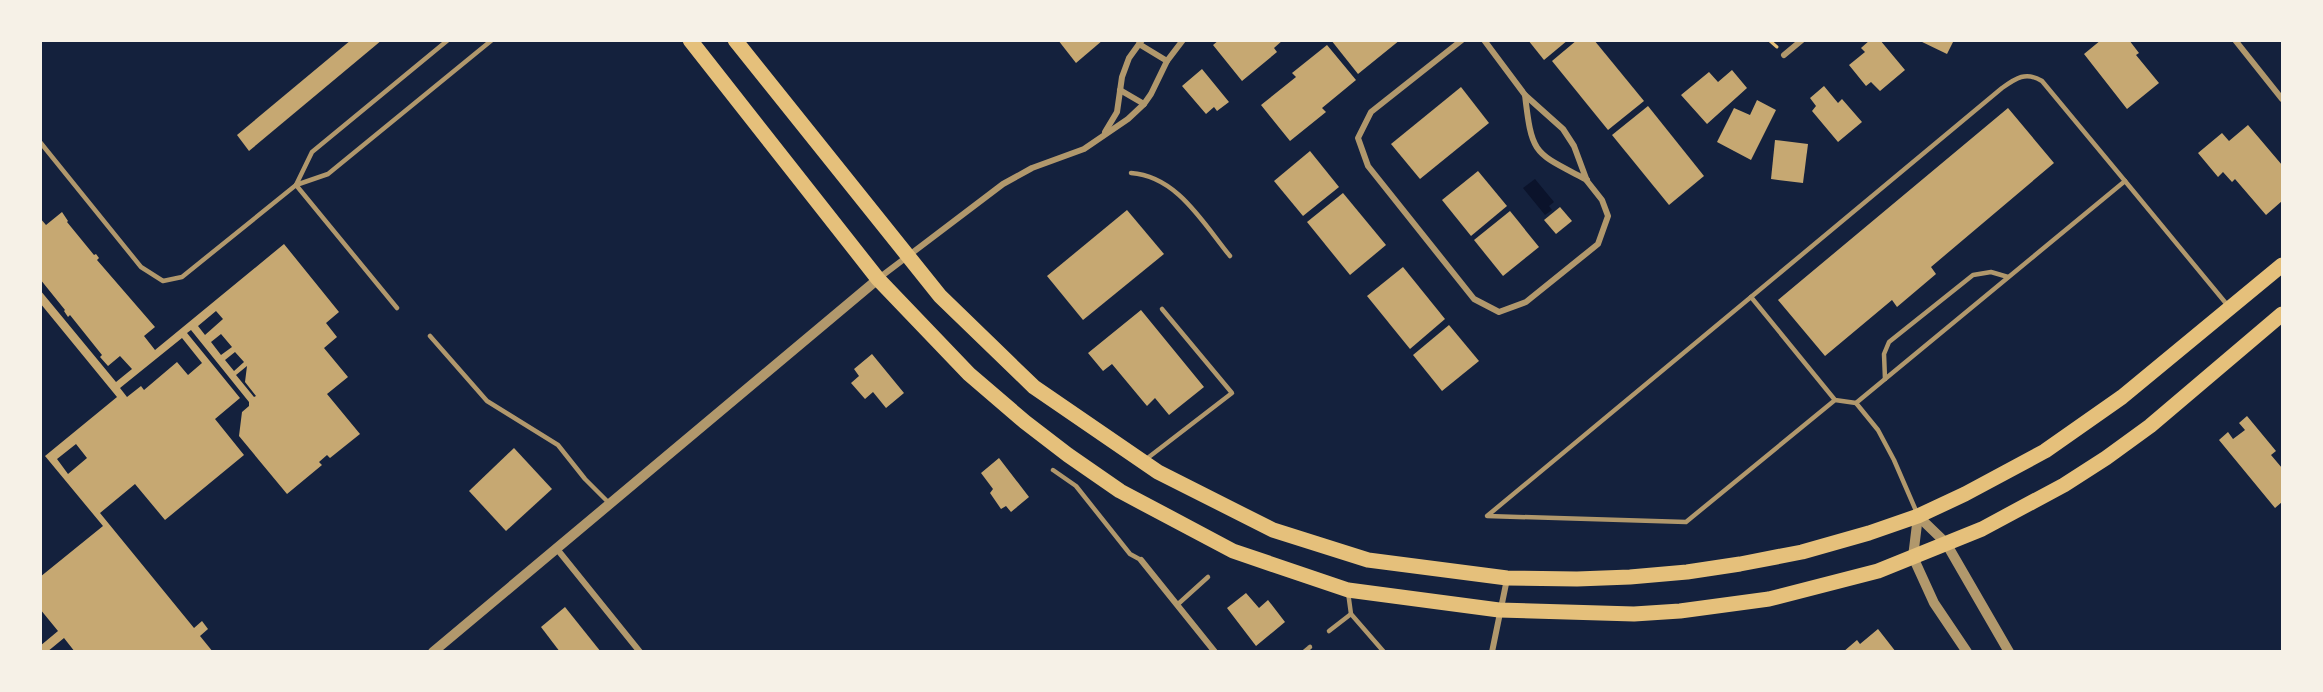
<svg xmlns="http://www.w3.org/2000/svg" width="2323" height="692" font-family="'Alegreya Sans',sans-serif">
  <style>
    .water { fill: #0b132b }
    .building { fill: #c6a872; fill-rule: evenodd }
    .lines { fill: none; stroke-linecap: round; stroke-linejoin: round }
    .path { stroke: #e5c07b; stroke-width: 3 }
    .service { stroke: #b1986c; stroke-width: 4.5 }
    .minor { stroke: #b1986c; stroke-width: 6 }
    .tertiary { stroke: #b1986c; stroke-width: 10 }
    .primary { stroke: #e5c07b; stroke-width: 15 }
  </style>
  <rect width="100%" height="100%" fill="#14213d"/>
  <path class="water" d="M1535 179 1554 202 1549 206 1552 210 1545 215 1523 188Z"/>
  <g class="building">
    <path d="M351 40H382L249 151 237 135Z"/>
    <path d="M1058 40H1103L1076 63Z"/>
    <path d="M1219 40H1283L1274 48 1277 52 1242 81 1213 45Z"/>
    <path d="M1331 40H1400L1358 74Z"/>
    <path d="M1528 40H1568L1544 60Z"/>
    <path d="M1577 40H1594L1644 101 1608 130 1552 61Z"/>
    <path d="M1870 40H1880L1905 70 1880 91 1871 82 1866 86 1849 65 1865 52 1861 48Z"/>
    <path d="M1918 40H1954L1947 54Z"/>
    <path d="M2101 40H2129L2139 53 2136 55 2159 83 2127 109 2084 54Z"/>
    <path d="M1327 45 1356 80 1322 108 1326 112 1290 141 1261 105 1296 77 1292 73Z"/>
    <path d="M1202 69 1229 102 1217 111 1214 107 1206 114 1182 86Z"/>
    <path d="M1732 70 1747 88 1707 124 1681 95 1709 72 1718 82Z"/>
    <path d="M1824 86 1838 103 1842 99 1862 122 1838 142 1812 111 1816 106 1810 98Z"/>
    <path d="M1461 87 1489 123 1420 179 1391 144Z"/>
    <path d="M1757 100 1776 110 1751 160 1717 142 1734 108 1750 115Z"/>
    <path d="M1648 106 1704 176 1669 205 1612 135Z"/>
    <path d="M2008 108 2054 163 1931 267 1936 274 1897 307 1892 300 1825 356 1778 300Z"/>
    <path d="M2248 125 2282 165V201L2266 215 2235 179 2232 182 2223 172 2218 177 2198 153 2222 133 2229 141Z"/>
    <path d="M1775 140 1808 144 1803 183 1771 179Z"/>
    <path d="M1310 151 1339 187 1303 216 1274 181Z"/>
    <path d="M1478 171 1507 206 1471 236 1442 200Z"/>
    <path d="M1343 193 1386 245 1350 275 1307 222Z"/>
    <path d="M1560 207 1572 221 1556 234 1544 220Z"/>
    <path d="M1127 210 1164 254 1083 320 1047 276Z"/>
    <path d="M1510 211 1539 247 1503 276 1474 240Z"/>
    <path d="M62 212 68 221 67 222 94 255 96 254 99 258 97 260 155 327 144 336 155 350 284 244 339 312 326 323 337 337 324 348 348 377 327 394 360 434 330 458 327 455 319 462 322 465 287 494 239 436 242 412 249 406V402L191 330 187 333 240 398 215 419 244 455 165 520 135 484 100 513 194 628 202 621 208 629 200 636 213 652H75L64 638 47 652H40V646L58 631 40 609V577L103 526 45 456 117 397 40 303V290L116 382 132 369 120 356 108 366 100 357 102 355 70 315 68 317 64 311 65 310 40 279V218L46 225ZM216 311 223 319 205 335 198 326ZM221 334 232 347 221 355 211 342ZM182 338 202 363 188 375 177 362 144 390 141 386 127 397 120 388ZM235 352 244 362 234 371 225 360ZM247 366 245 382 256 396 254 397 236 375ZM76 444 87 458 68 474 57 459Z"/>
    <path d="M1403 267 1445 319 1410 349 1367 296Z"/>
    <path d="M1141 310 1204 387 1169 415 1155 398 1147 406 1112 364 1103 371 1088 353Z"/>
    <path d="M1449 325 1479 361 1442 391 1413 355Z"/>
    <path d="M872 354 904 393 886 408 873 392 865 399 851 383 859 376 854 369Z"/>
    <path d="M2247 416 2276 451 2271 455 2282 468V502L2275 508 2219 440 2228 432 2233 439 2245 430 2239 423Z"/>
    <path d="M514 448 552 489 506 531 469 491Z"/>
    <path d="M999 458 1029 497 1011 512 1006 506 1001 509 990 493 993 489 981 473Z"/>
    <path d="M1246 593 1259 608 1268 600 1285 622 1256 646 1227 608Z"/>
    <path d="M565 607 601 652H560L541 627Z"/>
    <path d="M1878 629 1896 652H1843L1857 640 1860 644Z"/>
  </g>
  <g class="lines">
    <path class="path" d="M1769 40 1777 47"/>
    <g class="service">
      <path d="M40 142 141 267 163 281 182 277 296 185 328 174 492 40"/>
      <path d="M1131 173C1177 176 1203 223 1230 256"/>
      <path d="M296 185 312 152 448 40"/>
      <path d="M296 185 397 308"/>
      <path d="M1751 297 2002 88C2016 78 2026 71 2042 81L2125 181"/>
      <path d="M430 336 487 401 558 445 585 479 610 504"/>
      <path d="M1885 379 1884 354 1889 342 1973 275 1991 272 2008 277"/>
      <path d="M1835 400 1686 522 1487 516 1751 297 1835 400 1856 403"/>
      <path d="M1145 460 1232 393 1162 309"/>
      <path d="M1053 470 1076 486 1130 554 1141 560"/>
      <path d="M1917 513 1894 460 1878 430 1856 403 2125 181 2229 307"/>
      <path d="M1348 592 1351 614 1384 652"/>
      <path d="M1177 605 1208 577"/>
      <path d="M1329 631 1351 614"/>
      <path d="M1304 652 1310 647"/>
    </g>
    <g class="minor">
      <path d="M1462 40 1371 112 1358 138 1368 166 1474 299 1499 312 1526 302 1598 244 1608 216 1602 200 1587 181 1574 146 1563 129 1525 95 1484 40"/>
      <path d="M2235 40 2282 99"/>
      <path d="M1139 44 1167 61"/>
      <path d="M1784 55 1802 40"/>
      <path d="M1120 90 1144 104"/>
      <path d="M1525 95C1532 156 1534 152 1587 180"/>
      <path d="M1105 132 1117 112 1122 77 1129 58 1142 40"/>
      <path d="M879 278 1003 184 1032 168 1084 149 1128 119 1144 104 1151 94 1167 61 1183 40"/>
      <path d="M557 549 640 652"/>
      <path d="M1141 560 1215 652"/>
      <path d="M1492 652 1507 579"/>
    </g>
    <g class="tertiary">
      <path d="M1918 516 1946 543 2009 652"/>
      <path d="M1918 516 1913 557 1934 603 1967 652"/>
      <path d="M433 652 878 279"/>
    </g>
    <g class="primary">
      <path d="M690 40 878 279 969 374 1025 422 1068 455 1120 491 1233 551 1348 590 1499 610 1634 614 1680 611 1769 599 1878 571 1982 529 2064 485 2106 458 2150 426 2282 314"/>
      <path d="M735 40 940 296 1034 387 1158 472 1273 530 1368 560 1507 578 1577 579 1630 577 1687 572 1740 564 1802 552 1869 533 1918 516 1965 494 2045 451 2122 397 2282 265"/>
    </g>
  </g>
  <rect width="2323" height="692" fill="none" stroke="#f6f1e7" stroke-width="84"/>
</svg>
